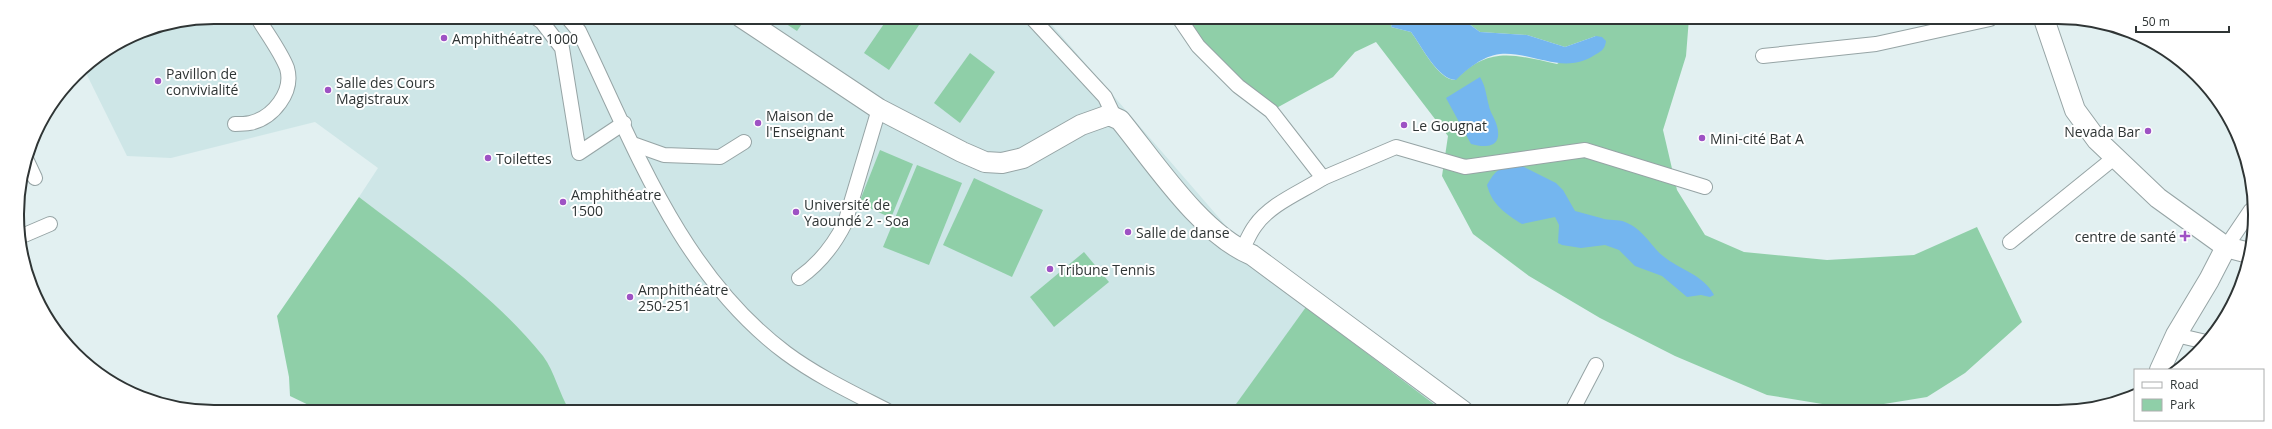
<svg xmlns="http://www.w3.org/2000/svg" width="2272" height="429" font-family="'Open Sans',sans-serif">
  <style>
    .built { fill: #cee6e7 }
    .green { fill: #8fcfa8 }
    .water { fill: #74b6ef }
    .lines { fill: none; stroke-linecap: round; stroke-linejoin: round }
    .street-casing { stroke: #96a4a5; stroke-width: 16 }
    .secondary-casing { stroke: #96a4a5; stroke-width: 22 }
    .street { stroke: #fff; stroke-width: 14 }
    .secondary { stroke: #fff; stroke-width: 20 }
    .poi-dot { fill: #9e52c4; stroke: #fff; stroke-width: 1.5 }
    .labels { text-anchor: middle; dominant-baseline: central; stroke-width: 4; stroke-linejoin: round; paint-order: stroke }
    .poi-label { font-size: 14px; fill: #2f3535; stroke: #fff; text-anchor: start }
    .rim { fill: none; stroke: #2f3535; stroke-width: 2 }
  </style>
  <rect width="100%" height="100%" fill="#e2f0f1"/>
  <path class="built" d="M215 17 1046 18 1227 227 1476 411H570L438 258 359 197 378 168 315 122 171 158 127 156 84 69 139 32Z"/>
  <g class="green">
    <path d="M777 18H806L797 31Z"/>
    <path d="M888 18H915L921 22 889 70 864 53Z"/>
    <path d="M1179 18H1395L1391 27 1411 32C1421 45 1438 80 1455 80 1490 45 1514 55 1557 64L1596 36 1565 47 1527 35 1480 32 1461 18H1689L1686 56 1663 130 1677 190 1705 235 1744 252 1827 260 1914 255 1977 227 2022 322 1965 373 1927 397 1853 409 1767 395 1675 356 1600 318 1529 276 1473 234 1442 176 1448 136 1376 42 1355 52 1333 77 1271 111Z"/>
    <path d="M970 53 995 72 960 123 934 103Z"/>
    <path d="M880 150 913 164 891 218 859 203Z"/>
    <path d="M917 165 962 183 929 265 883 247Z"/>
    <path d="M974 178 1043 210 1012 277 943 245Z"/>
    <path d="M359 197C423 246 492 293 543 356 555 372 559 394 570 411L319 410 290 396 289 377 277 316Z"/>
    <path d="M1084 252 1109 282 1054 327 1030 297Z"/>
    <path d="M1306 307 1443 411H1231Z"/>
  </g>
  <g class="water">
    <path d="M1395 18H1461L1480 32 1527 35 1565 47 1596 36 1602 37 1606 41C1605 50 1600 52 1593 56 1562 75 1532 51 1500 54 1483 56 1467 69 1456 80 1438 80 1421 45 1411 32L1391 27Z"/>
    <path d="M1480 77C1486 87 1486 95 1489 106 1490 112 1494 117 1496 123 1504 146 1489 149 1471 144L1446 98Z"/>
    <path d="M1516 163 1556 183 1563 190 1575 211C1584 213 1592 216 1601 218 1609 221 1618 219 1625 222 1643 229 1650 245 1663 256 1680 270 1704 275 1714 295L1710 297 1701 295 1687 297 1662 276 1635 266 1619 250 1605 245 1581 248 1562 245 1558 243 1559 225 1555 217 1522 224C1506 214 1492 205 1487 185 1494 172 1501 165 1516 163Z"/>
  </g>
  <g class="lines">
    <g class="street-casing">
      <g id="street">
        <path d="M535 17 542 22 562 48 579 153 624 123"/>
        <path d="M567 17 579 31C634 145 680 274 786 353 817 376 853 393 888 411"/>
        <path d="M1032 18 1105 97 1114 116"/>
        <path d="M1179 18 1198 46 1238 86 1271 111 1323 178C1301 192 1270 204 1255 226 1249 234 1247 242 1241 250"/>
        <path d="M1763 56 1876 44 1990 19"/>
        <path d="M235 124C240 124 245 124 250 123 273 118 294 92 287 68 281 52 266 32 257 17"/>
        <path d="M633 144 664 155 720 157 744 142"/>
        <path d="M27 161 35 178"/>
        <path d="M1323 178 1396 147 1465 167 1585 150 1705 187"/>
        <path d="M22 236 50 224"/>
        <path d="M2010 242 2114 158"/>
        <path d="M2226 247 2251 210"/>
        <path d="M799 278C819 264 834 245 845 223L879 109"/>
        <path d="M2176 335 2206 342"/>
        <path d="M1572 411 1596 365"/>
      </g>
    </g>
    <g class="secondary-casing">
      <g id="secondary">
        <path d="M741 17 879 109 962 152 985 162 1002 163 1023 158 1081 125 1109 115 1120 120C1155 163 1201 234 1252 255L1463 411"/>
        <path d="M2044 19 2075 110 2097 140 2158 198 2226 247 2249 253"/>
        <path d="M2160 370 2176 335 2209 280 2226 247"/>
      </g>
    </g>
    <use href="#street" class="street"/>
    <use href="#secondary" class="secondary"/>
  </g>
  <g class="poi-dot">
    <circle cx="444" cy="38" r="4"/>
    <circle cx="158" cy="81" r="4"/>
    <circle cx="328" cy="90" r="4"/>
    <circle cx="758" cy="123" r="4"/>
    <circle cx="1404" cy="125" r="4"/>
    <circle cx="2148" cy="131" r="4"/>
    <circle cx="1702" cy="138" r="4"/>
    <circle cx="488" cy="158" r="4"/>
    <circle cx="563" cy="202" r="4"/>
    <circle cx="796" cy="212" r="4"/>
    <circle cx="1128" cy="232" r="4"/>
    <path d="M2183 230h4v4h4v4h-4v4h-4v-4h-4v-4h4z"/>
    <circle cx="1050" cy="269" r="4"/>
    <circle cx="630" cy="297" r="4"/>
  </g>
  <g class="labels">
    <g class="poi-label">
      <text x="452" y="38">Amphithéatre 1000</text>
      <text x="166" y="73">Pavillon de<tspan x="166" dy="16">convivialité</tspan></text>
      <text x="336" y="82">Salle des Cours<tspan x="336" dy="16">Magistraux</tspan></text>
      <text x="766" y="115">Maison de<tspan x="766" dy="16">l'Enseignant</tspan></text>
      <text x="1412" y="125">Le Gougnat</text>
      <text x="2140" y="131" text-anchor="end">Nevada Bar</text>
      <text x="1710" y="138">Mini-cité Bat A</text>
      <text x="496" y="158">Toilettes</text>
      <text x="571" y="194">Amphithéatre<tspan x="571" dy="16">1500</tspan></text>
      <text x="804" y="204">Université de<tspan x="804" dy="16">Yaoundé 2 - Soa</tspan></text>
      <text x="1136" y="232">Salle de danse</text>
      <text x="2176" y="236" text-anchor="end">centre de santé</text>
      <text x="1058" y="269">Tribune Tennis</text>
      <text x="638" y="289">Amphithéatre<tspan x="638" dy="16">250-251</tspan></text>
    </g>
  </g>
  <path d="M0 0H2272V429H0ZM214 24H2058A190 190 0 0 1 2248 214V215A190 190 0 0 1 2058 405H214A190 190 0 0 1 24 215V214A190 190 0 0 1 214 24Z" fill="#fff" fill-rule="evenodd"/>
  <path class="rim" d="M214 24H2058A190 190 0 0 1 2248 214V215A190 190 0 0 1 2058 405H214A190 190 0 0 1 24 215V214A190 190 0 0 1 214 24Z"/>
  <rect x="2134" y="369" width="130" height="52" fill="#ffffff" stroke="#acaeae"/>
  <rect x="2142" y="382" width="20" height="6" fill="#ffffff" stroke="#acaeae"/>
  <text x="2170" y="389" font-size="12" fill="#2f3535">Road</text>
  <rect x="2142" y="399" width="20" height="12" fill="#8fcfa8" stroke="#acaeae"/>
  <text x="2170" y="409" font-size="12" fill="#2f3535">Park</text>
  <path d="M2136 26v6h93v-6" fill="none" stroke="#2f3535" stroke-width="2"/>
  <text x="2142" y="26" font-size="12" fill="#2f3535" stroke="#ffffff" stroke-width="3" paint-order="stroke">50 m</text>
</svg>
